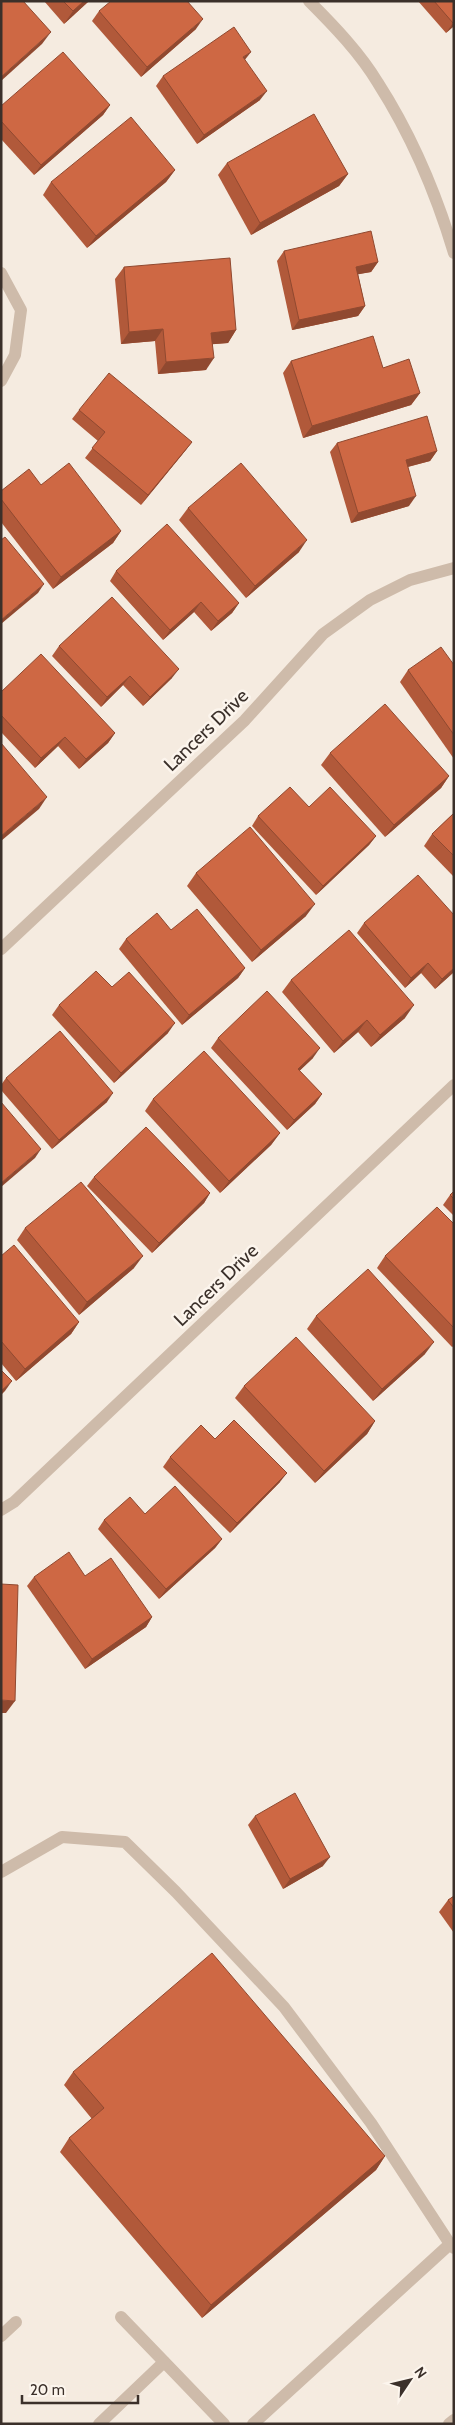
<svg xmlns="http://www.w3.org/2000/svg" width="455" height="2425" font-family="Cabin,sans-serif">
  <style>
    .lines { fill: none; stroke-linecap: round; stroke-linejoin: round }
    .lane { stroke: #cebbaa; stroke-width: 12 }
    .street { stroke: #cebbaa; stroke-width: 12 }
    .wall { fill: #b1593a }
    .shaded-wall { fill: #904930 }
    .building { fill: #ce6844; stroke: #904930 }
    .labels { text-anchor: middle; dominant-baseline: central; stroke-width: 5; stroke-linejoin: round; paint-order: stroke }
    .street-label { font-size: 19px; fill: #3b302a; stroke: #fcf5ed }
  </style>
  <rect width="100%" height="100%" fill="#f5ebe0"/>
  <g class="lines">
    <g class="lane">
      <path d="M1 1872 62 1837 125 1842 176 1892 284 2007 371 2123 450 2244"/>
      <path d="M121 2317 224 2424"/>
      <path d="M1 2336 16 2322"/>
      <path d="M99 2424 164 2362"/>
      <path d="M253 2424 450 2244 454 2248"/>
    </g>
    <g class="street">
      <path d="M309 1C334 26 360 53 378 83 412 136 436 193 454 253"/>
      <path d="M1 273 21 310 15 355 1 381"/>
      <path d="M1 949 245 720 323 634 370 600 410 580 454 568"/>
      <path d="M1 1510 14 1502 454 1085"/>
      <path d="M449 2424 454 2420"/>
    </g>
  </g>
  <g class="wall">
    <path d="M44 1H89L64 24Z"/>
    <path d="M418 1H454V26L446 33Z"/>
    <path d="M99 11 196 29 141 77 92 21Z"/>
    <path d="M163 76 260 100 197 144 156 86Z"/>
    <path d="M110 105 103 115 34 175 1 139V106Z"/>
    <path d="M227 163 348 174 339 186 251 235 218 175Z"/>
    <path d="M175 170 166 182 87 248 43 195 51 182Z"/>
    <path d="M284 251 378 262 371 272 358 274 365 306 358 316 292 330 277 261Z"/>
    <path d="M124 267 236 330 228 343 213 344 206 370 158 374 155 341 121 344 115 279Z"/>
    <path d="M291 361 383 368 420 393 411 405 303 438 283 373Z"/>
    <path d="M79 410 192 442 185 451 141 505 85 458 98 441 72 419Z"/>
    <path d="M337 443 437 451 430 461 408 467 409 506 351 523 330 452Z"/>
    <path d="M41 485 121 531 113 543 53 589 1 522V491Z"/>
    <path d="M188 508 299 552 246 598 179 520Z"/>
    <path d="M116 571 239 603 232 613 211 631 194 612 163 640 110 581Z"/>
    <path d="M59 646 172 678 143 706 123 685 101 707 52 656Z"/>
    <path d="M454 665V759L400 682 408 670Z"/>
    <path d="M1 692 115 733 108 743 79 769 58 746 35 768 1 732Z"/>
    <path d="M330 753 449 776 441 788 385 837 321 765Z"/>
    <path d="M454 813V877L424 846 432 834Z"/>
    <path d="M258 816 376 836 369 845 316 895 252 826Z"/>
    <path d="M196 873 306 916 252 962 187 886Z"/>
    <path d="M364 923 454 972 435 989 421 973 405 988 357 933Z"/>
    <path d="M171 930 245 968 238 978 182 1025 119 949 126 939Z"/>
    <path d="M291 980 405 1018 371 1047 358 1032 334 1053 282 992Z"/>
    <path d="M112 987 168 1033 114 1083 52 1015 59 1005Z"/>
    <path d="M218 1038 313 1058 299 1071 322 1094 315 1104 287 1130 211 1048Z"/>
    <path d="M6 1078 107 1102 52 1149 1 1090V1085Z"/>
    <path d="M153 1099 280 1133 271 1145 220 1193 145 1111Z"/>
    <path d="M94 1177 210 1193 204 1203 152 1253 87 1186Z"/>
    <path d="M454 1191V1216L443 1205 450 1195Z"/>
    <path d="M454 1224V1346L452 1347 377 1268 385 1256Z"/>
    <path d="M25 1228 134 1268 79 1315 17 1240Z"/>
    <path d="M1 1256 79 1322 71 1334 16 1381 1 1363Z"/>
    <path d="M316 1316 425 1354 373 1401 307 1329Z"/>
    <path d="M244 1386 375 1421 367 1434 315 1483 235 1398Z"/>
    <path d="M215 1439 280 1482 230 1533 163 1467 170 1457Z"/>
    <path d="M145 1514 222 1539 215 1548 159 1599 98 1529 104 1520Z"/>
    <path d="M85 1576 152 1617 146 1627 85 1669 27 1586 34 1577Z"/>
    <path d="M255 1816 323 1866 283 1889 248 1825Z"/>
    <path d="M454 1896V1933L439 1912 448 1900Z"/>
    <path d="M73 2072 385 2156 376 2170 202 2318 60 2152 69 2138 92 2119 64 2085Z"/>
  </g>
  <g class="shaded-wall">
    <path d="M84 1H89L64 24 73 11Z"/>
    <path d="M203 19 196 29 141 77 147 67Z"/>
    <path d="M454 23V26L446 33 453 23Z"/>
    <path d="M51 32 42 44 1 81V77Z"/>
    <path d="M251 52 244 61 243 57Z"/>
    <path d="M267 91 260 100 197 144 204 135Z"/>
    <path d="M110 105 103 115 34 175 41 165Z"/>
    <path d="M175 170 166 182 87 248 96 236Z"/>
    <path d="M348 174 339 186 251 235 260 223Z"/>
    <path d="M378 262 371 272 349 276 356 267Z"/>
    <path d="M365 306 358 316 292 330 299 320Z"/>
    <path d="M163 329 155 341 121 344 129 332Z"/>
    <path d="M236 330 228 343 203 345 211 333Z"/>
    <path d="M214 358 206 370 158 374 166 362Z"/>
    <path d="M420 393 411 405 303 438 312 426Z"/>
    <path d="M192 442 185 451 141 505 148 495Z"/>
    <path d="M437 451 430 461 399 469 406 460Z"/>
    <path d="M416 496 409 506 351 523 358 513Z"/>
    <path d="M121 531 113 543 53 589 61 577Z"/>
    <path d="M307 540 299 552 246 598 255 586Z"/>
    <path d="M44 584 38 593 1 624V620Z"/>
    <path d="M201 602 194 612 163 640 170 630Z"/>
    <path d="M239 603 232 613 211 631 218 621Z"/>
    <path d="M179 669 172 678 143 706 150 697Z"/>
    <path d="M130 676 123 685 101 707 107 697Z"/>
    <path d="M115 733 108 743 79 769 86 759Z"/>
    <path d="M65 737 58 746 35 768 41 758Z"/>
    <path d="M449 776 441 788 385 837 394 825Z"/>
    <path d="M47 797 39 809 1 841V836Z"/>
    <path d="M376 836 369 845 316 895 323 886Z"/>
    <path d="M315 904 306 916 252 962 261 950Z"/>
    <path d="M428 963 421 973 405 988 411 978Z"/>
    <path d="M245 968 238 978 182 1025 189 1015Z"/>
    <path d="M454 968V972L435 989 442 979Z"/>
    <path d="M414 1005 405 1018 371 1047 380 1035Z"/>
    <path d="M367 1020 358 1032 334 1053 343 1041Z"/>
    <path d="M175 1023 168 1033 114 1083 121 1073Z"/>
    <path d="M320 1048 313 1058 291 1079 298 1069Z"/>
    <path d="M113 1093 107 1102 52 1149 59 1140Z"/>
    <path d="M322 1094 315 1104 287 1130 294 1120Z"/>
    <path d="M280 1133 271 1145 220 1193 229 1181Z"/>
    <path d="M41 1149 35 1158 1 1187V1183Z"/>
    <path d="M210 1193 204 1203 152 1253 159 1243Z"/>
    <path d="M143 1256 134 1268 79 1315 87 1302Z"/>
    <path d="M79 1322 71 1334 16 1381 25 1369Z"/>
    <path d="M434 1342 425 1354 373 1401 382 1389Z"/>
    <path d="M12 1381 5 1391 1 1395V1391Z"/>
    <path d="M375 1421 367 1434 315 1483 324 1471Z"/>
    <path d="M287 1473 280 1482 230 1533 237 1523Z"/>
    <path d="M222 1539 215 1548 159 1599 166 1589Z"/>
    <path d="M152 1617 146 1627 85 1669 92 1659Z"/>
    <path d="M1 1700 15 1701 6 1713H1Z"/>
    <path d="M330 1857 323 1866 283 1889 290 1879Z"/>
    <path d="M385 2156 376 2170 202 2318 211 2305Z"/>
  </g>
  <g class="building">
    <path d="M1 1H23L51 32 1 77Z"/>
    <path d="M63 1H84L73 11Z"/>
    <path d="M111 1H187L203 19 147 67 99 11Z"/>
    <path d="M434 1H454V23H453Z"/>
    <path d="M234 27 251 52 243 57 267 91 204 135 163 76Z"/>
    <path d="M63 52 110 105 41 165 1 121V106Z"/>
    <path d="M314 114 348 174 260 223 227 163Z"/>
    <path d="M131 117 175 170 96 236 51 182Z"/>
    <path d="M371 231 378 262 356 267 365 306 299 320 284 251Z"/>
    <path d="M230 258 236 330 211 333 214 358 166 362 163 329 129 332 124 267Z"/>
    <path d="M373 336 383 368 409 359 420 393 312 426 291 361Z"/>
    <path d="M109 373 192 442 148 495 92 448 105 432 79 410Z"/>
    <path d="M427 416 437 451 406 460 416 496 358 513 337 443Z"/>
    <path d="M69 463 121 531 61 577 1 499V491L29 469 41 485Z"/>
    <path d="M241 463 307 540 255 586 188 508Z"/>
    <path d="M167 524 239 603 218 621 201 602 170 630 116 571Z"/>
    <path d="M5 537 44 584 1 620V540Z"/>
    <path d="M112 597 179 669 150 697 130 676 107 697 59 646Z"/>
    <path d="M441 647 454 665V735L408 670Z"/>
    <path d="M41 654 115 733 86 759 65 737 41 758 1 715V692Z"/>
    <path d="M385 704 449 776 394 825 330 753Z"/>
    <path d="M1 743 47 797 1 836Z"/>
    <path d="M290 787 309 807 330 787 376 836 323 886 258 816Z"/>
    <path d="M454 813V856L432 834Z"/>
    <path d="M250 827 315 904 261 950 196 873Z"/>
    <path d="M418 875 454 915V968L442 979 428 963 411 978 364 923Z"/>
    <path d="M197 909 245 968 189 1015 126 939 157 913 171 930Z"/>
    <path d="M349 930 414 1005 380 1035 367 1020 343 1041 291 980Z"/>
    <path d="M96 971 112 987 129 972 175 1023 121 1073 59 1005Z"/>
    <path d="M267 991 320 1048 298 1069 322 1094 294 1120 218 1038Z"/>
    <path d="M60 1031 113 1093 59 1140 6 1078Z"/>
    <path d="M204 1051 280 1133 229 1181 153 1099Z"/>
    <path d="M1 1102 41 1149 1 1183Z"/>
    <path d="M146 1127 210 1193 159 1243 94 1177Z"/>
    <path d="M81 1182 143 1256 87 1302 25 1228Z"/>
    <path d="M454 1191V1199L450 1195Z"/>
    <path d="M437 1207 454 1224V1328L385 1256Z"/>
    <path d="M14 1245 79 1322 25 1369 1 1341V1256Z"/>
    <path d="M368 1269 434 1342 382 1389 316 1316Z"/>
    <path d="M296 1337 375 1421 324 1471 244 1386Z"/>
    <path d="M1 1370 12 1381 1 1391Z"/>
    <path d="M234 1420 287 1473 237 1523 170 1457 201 1425 215 1439Z"/>
    <path d="M175 1486 222 1539 166 1589 104 1520 130 1497 145 1514Z"/>
    <path d="M69 1552 85 1576 111 1558 152 1617 92 1659 34 1577Z"/>
    <path d="M1 1584 18 1585 15 1701 1 1700Z"/>
    <path d="M295 1793 330 1857 290 1879 255 1816Z"/>
    <path d="M454 1896V1908L448 1900Z"/>
    <path d="M212 1953 385 2156 211 2305 69 2138 104 2108 73 2072Z"/>
  </g>
  <g class="labels">
    <g class="street-label">
      <text transform="translate(206 730) rotate(-44)">Lancers Drive</text>
      <text transform="translate(216 1285) rotate(-44)">Lancers Drive</text>
    </g>
  </g>
  <rect width="455" height="2425" fill="none" stroke="#3b302a" stroke-width="5"/>
  <g transform="translate(410 2380) rotate(55)" stroke="#fcf5ed" stroke-width="4" paint-order="stroke">
  <path d="M0-4L9 19L0 12L-9 19Z" fill="#3b302a"/>
  <text y="-8" font-size="14" font-weight="bold" text-anchor="middle" fill="#3b302a">N</text>
  </g>
  <path d="M22 2395v8h116v-8" fill="none" stroke="#3b302a" stroke-width="2.5"/>
  <text x="30" y="2395" font-size="15" fill="#3b302a" stroke="#fcf5ed" stroke-width="4" paint-order="stroke">20 m</text>
</svg>
